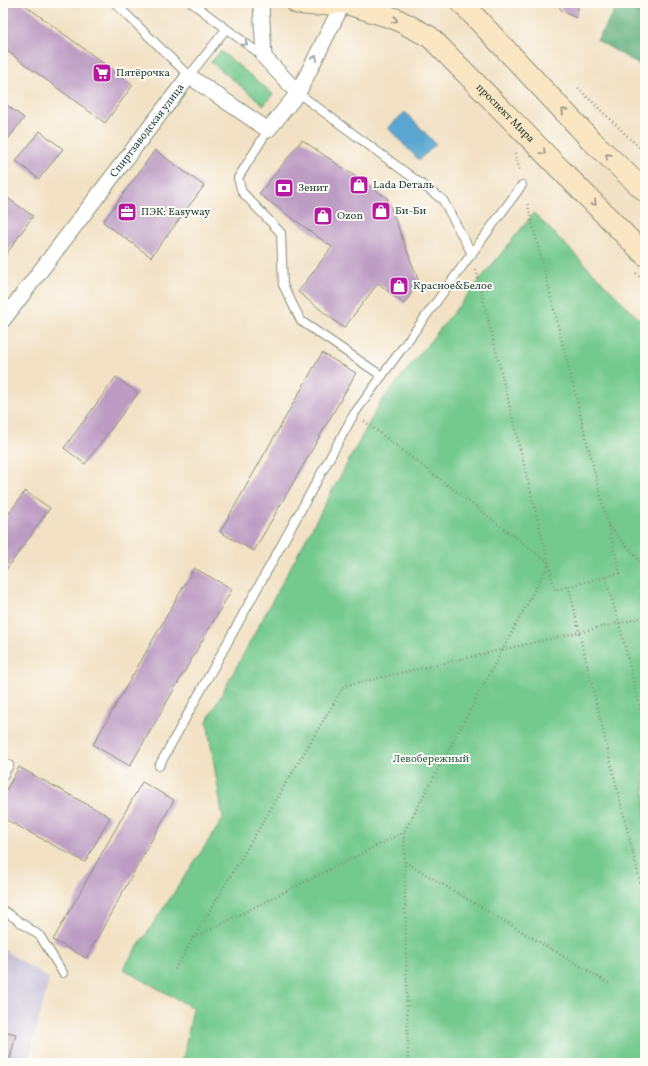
<svg xmlns="http://www.w3.org/2000/svg" width="648" height="1066" font-family="Vollkorn,serif">
  <style>
    .industrial { fill: #c7c0d9 }
    .green { fill: #73c98e; stroke: #498361 }
    .forest { fill: #5ead79; stroke: #3e7556 }
    .water { fill: #58a6d1; stroke: #3c7282 }
    .building { fill: #bc9cc3 }
    .lines { fill: none; stroke-linecap: round; stroke-linejoin: round }
    .lane-casing { stroke: #888f7c; stroke-width: 10 }
    .street-casing { stroke: #888f7c; stroke-width: 17 }
    .secondary-casing { stroke: #888f7c; stroke-width: 23 }
    .path { stroke: #888f7c; stroke-width: 2.5; stroke-dasharray: 1 3; stroke-linecap: butt }
    .lane { stroke: #fff; stroke-width: 8 }
    .street { stroke: #fff; stroke-width: 15 }
    .secondary { stroke: #fbe6c4; stroke-width: 21 }
    .oneway { stroke: #8d927c }
    .oneway2 { stroke: #8f9e9a }
    .labels { text-anchor: middle; dominant-baseline: central; stroke-width: 4; stroke-linejoin: round; paint-order: stroke }
    .poi-label { font-size: 11px; fill: #1f3d34; stroke: #fdfcf7; text-anchor: start }
    .street-label { font-size: 11px; fill: #1f3d34; stroke: #fdfcf7 }
    .park-label { font-size: 11px; fill: #34604a; stroke: #fdfcf7 }
  </style>
  <rect width="100%" height="100%" fill="#fdfcf7"/>
  <filter id="ink" filterUnits="userSpaceOnUse"><feTurbulence type="fractalNoise" baseFrequency=".025" numOctaves="2"/><feDisplacementMap in="SourceGraphic" scale="8" xChannelSelector="R" yChannelSelector="G"/><feConvolveMatrix kernelMatrix="1 2 1 2 8 2 1 2 1" color-interpolation-filters="sRGB"/></filter>
  <filter id="wash" filterUnits="userSpaceOnUse"><feTurbulence type="fractalNoise" baseFrequency=".012" numOctaves="4" result="noise"/><feDisplacementMap in="SourceGraphic" scale="16" xChannelSelector="R" yChannelSelector="G"/><feGaussianBlur stdDeviation="0.9" result="paint"/><feColorMatrix in="noise" values="0 0 0 0 0 0 0 0 0 0 0 0 0 0 0 0 0 1.4 0 .05"/><feComposite in="paint" operator="in"/></filter>
  <g filter="url(#wash)">
    <rect width="100%" height="100%" fill="#f2e1c4"/>
    <path class="industrial" d="M3 949 49 979 28 1063H3Z"/>
    <g class="green">
      <path d="M221 51 273 94 264 105 211 62Z"/>
      <path d="M534 213 645 325V1063H182L193 1008 123 969 223 819 207 721 380 403Z"/>
    </g>
    <path class="forest" d="M619 3H645V68L597 40Z"/>
    <path class="water" d="M405 112 436 144 419 160 388 128Z"/>
    <g id="blocks">
      <g class="building">
        <path d="M3 3H22L133 85 105 123 3 48Z"/>
        <path d="M557 3H579L576 18 562 11Z"/>
        <path d="M3 102 24 118 4 144 3 143Z"/>
        <path d="M40 131 63 149 39 179 16 161Z"/>
        <path d="M302 140 387 198 419 282 404 304 378 283 344 328 298 292 332 247 259 194Z"/>
        <path d="M155 150 204 186 151 257 103 222Z"/>
        <path d="M3 195 33 216 3 259Z"/>
        <path d="M322 353 356 373 254 551 220 532Z"/>
        <path d="M116 377 138 393 85 464 64 448Z"/>
        <path d="M25 491 50 508 3 574V522Z"/>
        <path d="M194 568 232 589 130 766 93 745Z"/>
        <path d="M19 767 110 817 85 862 3 818V796Z"/>
        <path d="M142 782 174 800 86 958 53 940Z"/>
        <path d="M3 1031 16 1034 9 1063H3Z"/>
      </g>
    </g>
  </g>
  <g filter="url(#ink)">
    <use href="#blocks" fill-opacity="0" stroke="#888f7c" stroke-width="1"/>
    <g class="lines">
      <g class="lane-casing">
        <g id="lane">
          <path d="M115 3 189 76 226 29"/>
          <path d="M192 3 264 57"/>
          <path d="M298 93 443 200 472 254"/>
          <path d="M268 130 238 178 242 192 281 233 283 285 301 321 382 376"/>
          <path d="M159 766 354 414 522 185"/>
          <path d="M3 776 9 765"/>
          <path d="M3 910 40 936 63 973"/>
        </g>
      </g>
      <g class="street-casing">
        <g id="street">
          <path d="M298 93 343 3"/>
          <path id="s1" d="M3 320 189 76 268 130 298 93 264 57 261 3"/>
        </g>
      </g>
      <g class="secondary-casing">
        <g id="secondary">
          <path d="M297 3 315 5 338 3"/>
          <path id="s2" d="M345 3 396 19 430 37 645 255"/>
          <path d="M462 3 591 140 645 191"/>
        </g>
      </g>
      <g class="path">
        <path d="M578 88 645 153"/>
        <path d="M515 153 520 172"/>
        <path d="M476 270 555 590 620 573 527 202"/>
        <path d="M636 273 645 283"/>
        <path d="M364 421 549 563 503 649 404 832 408 1063"/>
        <path d="M608 525 645 567"/>
        <path d="M605 577 619 623 645 728"/>
        <path d="M569 586 579 632 645 902"/>
        <path d="M405 862 610 984"/>
        <path d="M193 938 404 832"/>
        <path d="M175 969 344 686 645 617"/>
      </g>
      <use href="#lane" class="lane"/>
      <use href="#street" class="street"/>
      <use href="#secondary" class="secondary"/>
    </g>
    <defs><path id="oneway-chevron" d="M-2-3.5L2.5 0L-2 3.5" fill="none" stroke-width="1.6" stroke-linecap="round" stroke-linejoin="round"/></defs>
    <g class="oneway">
      <use href="#oneway-chevron" transform="translate(395 20) rotate(22)"/>
      <use href="#oneway-chevron" transform="translate(564 111) rotate(-133)"/>
      <use href="#oneway-chevron" transform="translate(543 152) rotate(46)"/>
      <use href="#oneway-chevron" transform="translate(608 156) rotate(-136)"/>
      <use href="#oneway-chevron" transform="translate(594 203) rotate(45)"/>
    </g>
    <g class="oneway2">
      <use href="#oneway-chevron" transform="translate(245 43) rotate(36)"/>
      <use href="#oneway-chevron" transform="translate(315 58) rotate(-63)"/>
    </g>
  </g>
  <defs>
    <g id="supermarket-square" transform="scale(1)"><rect x="-9" y="-9" width="18" height="18" rx="4" fill="#b5179e" stroke="#fdfcf7"/><path d="M-6-5.5h2.5l.6 2H6L4.5 2H-2.5L-4.4-4H-6ZM-1.5 3.2a1.3 1.3 0 1 0 .1 0ZM3 3.2a1.3 1.3 0 1 0 .1 0Z" fill="#fff"/></g>
    <g id="shop-square" transform="scale(1)"><rect x="-9" y="-9" width="18" height="18" rx="4" fill="#b5179e" stroke="#fdfcf7"/><path d="M-5-2.5h2.3a2.7 3.5 0 0 1 5.4 0H5L5.5 6h-11ZM-1.5-2.5h3a1.5 2.3 0 0 0-3 0Z" fill="#fff"/></g>
    <g id="bank-square" transform="scale(1)"><rect x="-9" y="-9" width="18" height="18" rx="4" fill="#b5179e" stroke="#fdfcf7"/><path d="M-6-4H6V4H-6ZM0-2.3a2.3 2.3 0 1 0 0 4.6a2.3 2.3 0 1 0 0-4.6Z" fill="#fff"/></g>
    <g id="office-square" transform="scale(1)"><rect x="-9" y="-9" width="18" height="18" rx="4" fill="#b5179e" stroke="#fdfcf7"/><path d="M-6-3h4V-5.5h4V-3h4V5H-6ZM-1-4.5V-3h2v-1.5ZM-6 0V1H6V0Z" fill="#fff"/></g>
  </defs>
  <g fill-rule="evenodd">
    <use href="#supermarket-square" x="102" y="73"/>
    <use href="#shop-square" x="359" y="185"/>
    <use href="#bank-square" x="284" y="188"/>
    <use href="#shop-square" x="381" y="211"/>
    <use href="#office-square" x="127" y="212"/>
    <use href="#shop-square" x="323" y="216"/>
    <use href="#shop-square" x="399" y="286"/>
  </g>
  <g class="labels">
    <g class="poi-label">
      <text x="116" y="73">Пятёрочка</text>
      <text x="373" y="185">Lada Dеталь</text>
      <text x="298" y="188">Зенит</text>
      <text x="395" y="211">Би-Би</text>
      <text x="141" y="212">ПЭК: Easyway</text>
      <text x="337" y="216">Ozon</text>
      <text x="413" y="286">Красное&amp;Белое</text>
    </g>
    <g class="street-label">
      <text stroke="none"><textPath href="#s2" startOffset="199">проспект Мира</textPath></text>
      <text stroke="none"><textPath href="#s1" startOffset="238">Спиртзаводская улица</textPath></text>
    </g>
    <g class="park-label">
      <text x="431" y="759">Левобережный</text>
    </g>
  </g>
  <rect width="648" height="1066" fill="none" stroke="#fdfcf7" stroke-width="16"/>
</svg>
